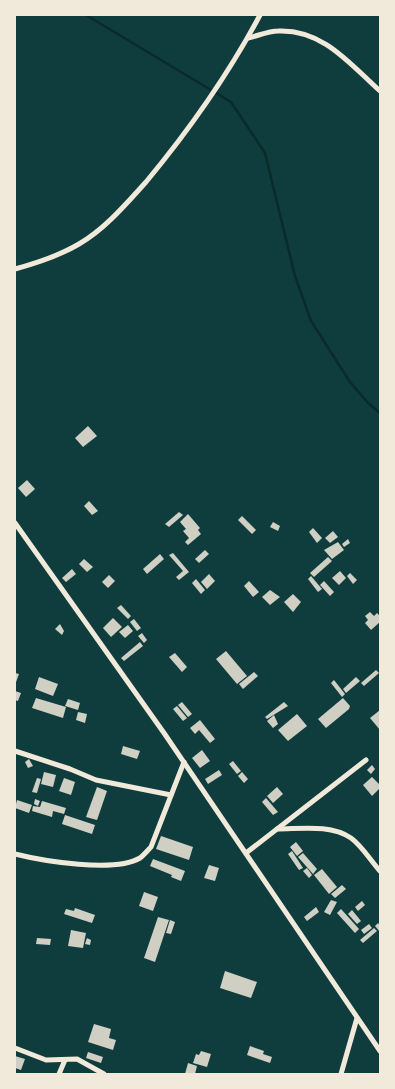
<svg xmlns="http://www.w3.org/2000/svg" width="395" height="1089" font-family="Raleway,sans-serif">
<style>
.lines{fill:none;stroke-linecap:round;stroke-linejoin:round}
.stream{stroke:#0a2a2b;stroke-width:2.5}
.building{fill:#cfcfc3}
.minor{stroke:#f1e9da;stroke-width:5}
</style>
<rect width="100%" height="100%" fill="#0f3d3e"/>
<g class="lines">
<polyline class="stream" points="86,15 231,102 265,153 295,276 311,321 350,382 368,403 380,413"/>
</g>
<g class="building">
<polygon points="88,426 97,436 83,447 75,438"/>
<polygon points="27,480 35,489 26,497 18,488"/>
<polygon points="89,501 98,511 92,515 84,506"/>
<polygon points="179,512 183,515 169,527 165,524"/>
<polygon points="188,514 200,528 198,530 201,534 188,545 185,542 189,538 183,531 186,529 180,522"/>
<polygon points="242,516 256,530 252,534 238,520"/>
<polygon points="273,522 280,526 278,531 270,527"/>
<polygon points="313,528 322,538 317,543 309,532"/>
<polygon points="333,531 338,537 330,543 325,538"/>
<polygon points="348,539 350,543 344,547 342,544"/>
<polygon points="338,542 344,550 332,559 324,550"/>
<polygon points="205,550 209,554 199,563 195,559"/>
<polygon points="173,553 189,572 179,580 176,577 183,571 169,555"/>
<polygon points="160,554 164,559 147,574 143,569"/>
<polygon points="328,557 332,561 314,577 310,573"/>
<polygon points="84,559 93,567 87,572 79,564"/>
<polygon points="72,569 76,574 66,582 62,578"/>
<polygon points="340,571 346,578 339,585 332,578"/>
<polygon points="350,573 357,580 353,584 347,576"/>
<polygon points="209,574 215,581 207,589 201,582"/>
<polygon points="109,575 115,581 108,588 102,582"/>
<polygon points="311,576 322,589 318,592 308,579"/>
<polygon points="196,579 205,590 201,594 192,583"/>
<polygon points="249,581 259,592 253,597 244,586"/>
<polygon points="324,581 334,592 330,596 320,585"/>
<polygon points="270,590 280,597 270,605 262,597"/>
<polygon points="293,594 301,602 293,612 284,602"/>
<polygon points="121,605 131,616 128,619 117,608"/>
<polygon points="370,612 374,616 377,613 380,616 380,622 371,630 365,623 368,620 365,616"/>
<polygon points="113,618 122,627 111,637 103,628"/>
<polygon points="134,619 141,628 137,631 130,622"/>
<polygon points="60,624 64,631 62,635 55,629"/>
<polygon points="128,625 133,631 125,638 119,632"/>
<polygon points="142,633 147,640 144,643 138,636"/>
<polygon points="140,642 143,646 124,661 121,658"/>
<polygon points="226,651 247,676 237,684 216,659"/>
<polygon points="175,653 187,667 182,672 169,657"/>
<polygon points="376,670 379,673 364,686 361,683"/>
<polygon points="254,672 258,676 243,689 239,684"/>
<polygon points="15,673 19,674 15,685"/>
<polygon points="39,677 58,684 53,696 35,689"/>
<polygon points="356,677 360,681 346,693 343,689"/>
<polygon points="334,680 345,694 342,697 331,683"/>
<polygon points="15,691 21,693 18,701 15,700"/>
<polygon points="36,698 66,707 63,718 32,708"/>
<polygon points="343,698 350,706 349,709 326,728 318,719"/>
<polygon points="68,699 80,703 78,710 65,706"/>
<polygon points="182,702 192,714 188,717 178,705"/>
<polygon points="284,702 288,706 267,719 265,717"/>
<polygon points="177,706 187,718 183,721 173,709"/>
<polygon points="380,710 380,730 370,718"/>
<polygon points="78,712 87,714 85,723 76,720"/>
<polygon points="297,714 307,726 288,741 278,730"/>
<polygon points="274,715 278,724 273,728 267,721"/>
<polygon points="200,720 215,739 210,743 199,730 195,734 190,728"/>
<polygon points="123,746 140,751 137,759 121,754"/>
<polygon points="202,750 210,761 200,768 192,758"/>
<polygon points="29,759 33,766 28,768 25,762"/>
<polygon points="233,761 241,771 237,774 229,764"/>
<polygon points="372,765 375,769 371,774 367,770"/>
<polygon points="219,770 222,775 208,784 205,779"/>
<polygon points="44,772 56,775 53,787 41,784"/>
<polygon points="242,772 248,779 244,783 238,776"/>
<polygon points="372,777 380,785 380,788 372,796 363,785"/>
<polygon points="37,778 41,779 37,793 32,792"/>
<polygon points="64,778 75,782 71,795 59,791"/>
<polygon points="97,787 107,791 97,820 86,817"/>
<polygon points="277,787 283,794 273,803 267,796"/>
<polygon points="266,798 278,812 273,815 262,802"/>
<polygon points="35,799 40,801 38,806 34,804"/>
<polygon points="17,800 32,805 29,813 15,808"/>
<polygon points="42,801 66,808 64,814 53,811 52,817 32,811 33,806 40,807"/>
<polygon points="65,815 95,825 92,834 62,824"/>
<polygon points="161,836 193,847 189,860 156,849"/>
<polygon points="296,842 303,851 297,856 290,847"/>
<polygon points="292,851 303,868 299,870 288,854"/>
<polygon points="303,853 317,869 313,874 298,857"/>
<polygon points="153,859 185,871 181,881 171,877 172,875 150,866"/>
<polygon points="209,865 219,868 215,881 204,878"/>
<polygon points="307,868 312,875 309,878 303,871"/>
<polygon points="322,869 337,887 329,894 314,875"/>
<polygon points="342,885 346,889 335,898 331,894"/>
<polygon points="144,892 158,897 153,911 139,906"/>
<polygon points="331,900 337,902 330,915 324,912"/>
<polygon points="362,901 365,905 358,911 355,907"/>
<polygon points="316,907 319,912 307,921 304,917"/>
<polygon points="75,908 95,915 92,923 64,914 66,909 74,911"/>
<polygon points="341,909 359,929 355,933 337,913"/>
<polygon points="352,910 361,921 357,924 348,914"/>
<polygon points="158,917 169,920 155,962 144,958"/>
<polygon points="170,920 175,922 171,934 166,933"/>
<polygon points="378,923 380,926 380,932 375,926"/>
<polygon points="369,924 372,928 364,934 361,930"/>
<polygon points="374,928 377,931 363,943 360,940"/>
<polygon points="71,930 86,933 83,948 68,946"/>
<polygon points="37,938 51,939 50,945 36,944"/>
<polygon points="87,938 91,940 90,945 85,944"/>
<polygon points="225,971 257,982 251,998 220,988"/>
<polygon points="94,1024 111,1029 109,1038 116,1040 113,1050 88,1042"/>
<polygon points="250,1046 264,1051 263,1054 272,1057 270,1063 247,1055"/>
<polygon points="201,1051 211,1054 207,1067 193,1063 196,1054 199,1055"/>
<polygon points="88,1052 103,1057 101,1063 86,1058"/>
<polygon points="15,1056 25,1059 21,1070 15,1068"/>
<polygon points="188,1063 197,1066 195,1074 185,1074"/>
</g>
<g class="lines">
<g class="minor">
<path d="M 248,38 C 257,36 269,31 278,31 C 323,29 350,64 380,91"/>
<path d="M 15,269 C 37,263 59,256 79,244 C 105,229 126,204 146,182 C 190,129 228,75 260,15"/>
<polyline points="15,523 164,733 380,1051"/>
<polyline points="15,751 70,769 96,780 171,795"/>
<path d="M 277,829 C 301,829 330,824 351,838 C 362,846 371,861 380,871"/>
<polyline points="246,853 366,760"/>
<path d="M 15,854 C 43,861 115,873 140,858 C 144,855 148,850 151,847 L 184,762"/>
<polyline points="15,1048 46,1060 77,1059 104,1074"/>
<polyline points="59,1074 65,1060"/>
<polyline points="341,1074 357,1018"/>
</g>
</g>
<rect width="395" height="1089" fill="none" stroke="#f1e9da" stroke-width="32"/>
</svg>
